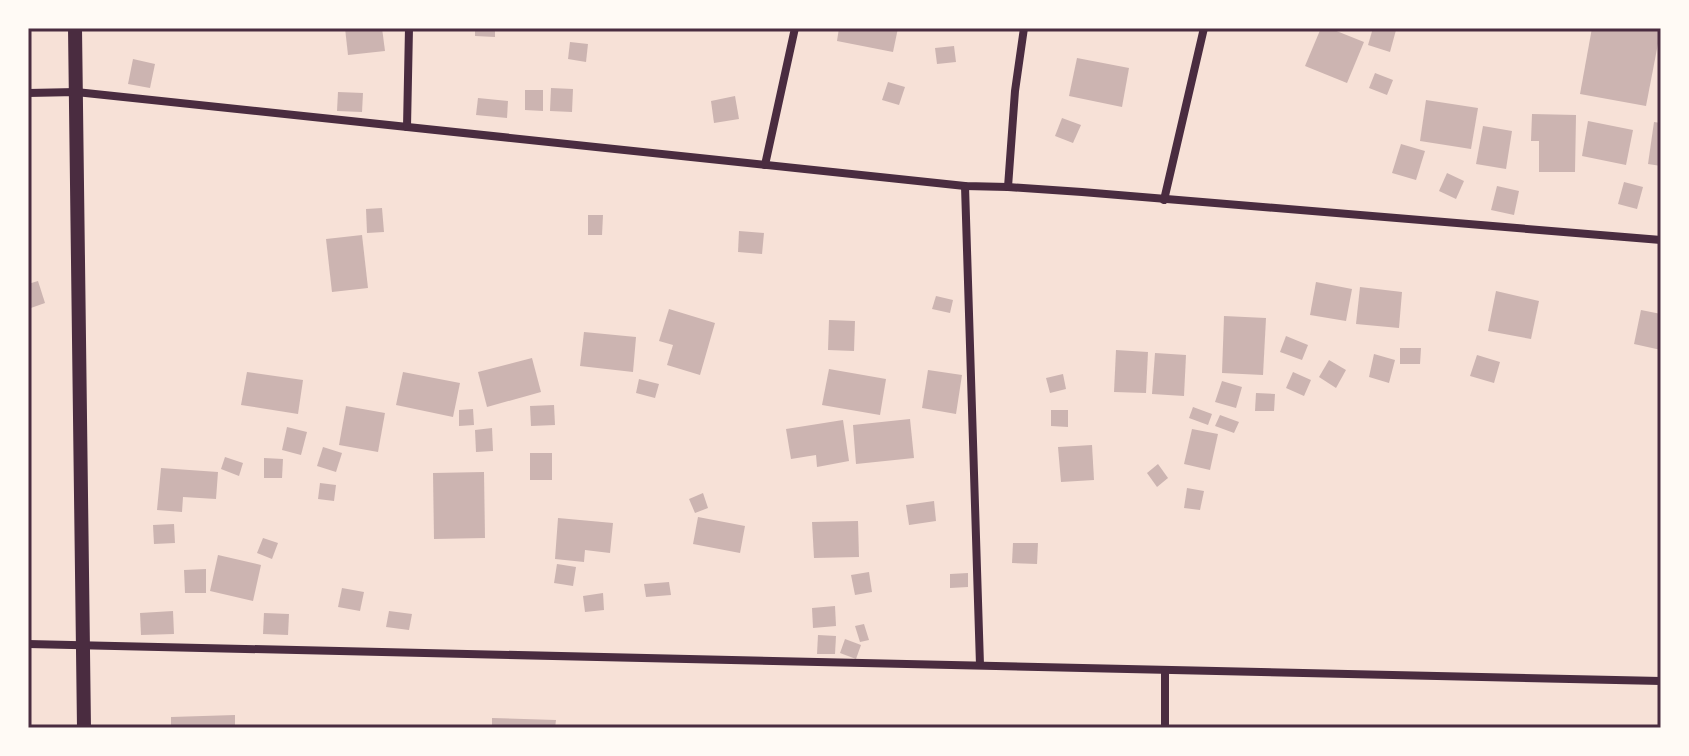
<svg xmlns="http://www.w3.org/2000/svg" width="1689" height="756" font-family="Figtree,sans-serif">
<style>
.building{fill:#ccb4b1}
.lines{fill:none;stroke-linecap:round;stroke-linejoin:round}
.minor{stroke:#4a2c40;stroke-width:8}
.tertiary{stroke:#4a2c40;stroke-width:14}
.neatline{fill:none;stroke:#4a2c40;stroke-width:3}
</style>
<rect width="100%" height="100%" fill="#f7e1d7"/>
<g class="building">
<polygon points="345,28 382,28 385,51 348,55"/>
<polygon points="475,28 495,28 495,37 475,36"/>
<polygon points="839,28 898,28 893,52 837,41"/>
<polygon points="1321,28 1329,28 1364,42 1347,83 1305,66"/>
<polygon points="1373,28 1396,30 1390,52 1368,45"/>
<polygon points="1592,28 1661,28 1646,106 1580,94"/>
<polygon points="570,42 588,44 586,62 568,59"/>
<polygon points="954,46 956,62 937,64 935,48"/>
<polygon points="1077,58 1129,68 1122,107 1069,96"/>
<polygon points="133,59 155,64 150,88 128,84"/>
<polygon points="1375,73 1393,80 1387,95 1369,88"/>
<polygon points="888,82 905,87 899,105 882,100"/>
<polygon points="551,88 573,89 572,112 550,111"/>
<polygon points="525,90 543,90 543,111 525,110"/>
<polygon points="338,92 363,93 362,112 337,111"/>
<polygon points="735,96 739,119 714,123 711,101"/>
<polygon points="478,98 508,101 507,118 476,115"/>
<polygon points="1426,100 1478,108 1471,149 1420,141"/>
<polygon points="1532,114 1576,115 1575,172 1539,172 1539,141 1531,141"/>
<polygon points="1062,118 1081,125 1073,143 1055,136"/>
<polygon points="1588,121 1633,130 1626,165 1582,156"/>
<polygon points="1654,122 1661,123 1661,166 1648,164"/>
<polygon points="1483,126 1512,131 1506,169 1476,164"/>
<polygon points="1401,144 1425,151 1416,180 1392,173"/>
<polygon points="1447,173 1464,181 1456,199 1439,191"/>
<polygon points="1624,182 1643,187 1637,209 1618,204"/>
<polygon points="1497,186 1519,191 1514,215 1491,210"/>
<polygon points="382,208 384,232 367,233 366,209"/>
<polygon points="588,215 603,215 602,235 588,235"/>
<polygon points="739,231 764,233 762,254 738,252"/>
<polygon points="362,235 368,288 332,292 326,239"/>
<polygon points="38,281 45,303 28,309 28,284"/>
<polygon points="1316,282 1352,289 1346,321 1310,315"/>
<polygon points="1360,287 1402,292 1399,328 1356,324"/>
<polygon points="1496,291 1539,301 1531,339 1488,331"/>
<polygon points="936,296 953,300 950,313 932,309"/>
<polygon points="669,309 715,323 700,375 667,365 673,345 659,341"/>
<polygon points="1641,310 1661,314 1661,350 1634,344"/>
<polygon points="1224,316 1266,318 1263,375 1222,373"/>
<polygon points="829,320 855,321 854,351 828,350"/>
<polygon points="584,332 636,337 633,372 580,366"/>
<polygon points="1286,336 1308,345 1302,360 1280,352"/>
<polygon points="1400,348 1421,348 1420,364 1400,364"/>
<polygon points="1116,350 1148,352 1146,393 1114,392"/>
<polygon points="1155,353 1186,355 1184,396 1152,394"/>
<polygon points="1374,354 1395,360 1389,383 1369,377"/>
<polygon points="1477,355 1500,362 1494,383 1470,376"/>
<polygon points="532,358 541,392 487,407 478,372"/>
<polygon points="1329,360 1346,370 1336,388 1319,377"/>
<polygon points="829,369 886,379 880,415 822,405"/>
<polygon points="928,370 962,375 956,414 922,408"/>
<polygon points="247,372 303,380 298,414 241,405"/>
<polygon points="403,372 460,383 453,417 396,405"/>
<polygon points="1293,372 1311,380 1304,396 1286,388"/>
<polygon points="1063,374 1066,389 1050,393 1046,378"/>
<polygon points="639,379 659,384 655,398 636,393"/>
<polygon points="1222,381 1242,387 1236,408 1215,402"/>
<polygon points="1256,393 1275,394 1274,411 1255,411"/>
<polygon points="554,405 555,425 531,426 530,406"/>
<polygon points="346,406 385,413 378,452 339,445"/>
<polygon points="1193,407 1212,414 1208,425 1189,418"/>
<polygon points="473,409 474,425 459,426 459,410"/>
<polygon points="1051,410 1068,410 1068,427 1051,426"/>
<polygon points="1220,415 1239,422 1234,433 1215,426"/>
<polygon points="910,419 914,458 856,464 853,425"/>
<polygon points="843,420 849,461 817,467 816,455 791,459 786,429"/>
<polygon points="287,427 307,432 301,455 282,450"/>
<polygon points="492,428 493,451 476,452 475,430"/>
<polygon points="1192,429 1218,434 1210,470 1184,464"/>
<polygon points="1092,445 1094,480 1061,482 1058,447"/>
<polygon points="323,447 342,453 336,472 317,466"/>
<rect x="530" y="453" width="22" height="27"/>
<polygon points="225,457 243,463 239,476 221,469"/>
<polygon points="264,458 283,459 282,478 264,478"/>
<polygon points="1158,464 1168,478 1157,487 1147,473"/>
<polygon points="161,468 218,472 216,499 183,497 182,512 157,510"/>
<polygon points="484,472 485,538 434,539 433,473"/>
<polygon points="320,483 336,485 334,501 318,499"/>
<polygon points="1187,488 1204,491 1200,510 1184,508"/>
<polygon points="703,493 708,508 695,513 689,499"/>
<polygon points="934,501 936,521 909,525 906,505"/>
<polygon points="698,517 745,526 740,553 693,544"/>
<polygon points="558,518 613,523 610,553 585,550 584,562 555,559"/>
<polygon points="858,521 859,557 814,558 812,522"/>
<polygon points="174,524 175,543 154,544 153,525"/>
<polygon points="263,538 278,543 272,559 257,553"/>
<polygon points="1013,543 1038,543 1037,564 1012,563"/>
<polygon points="218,555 261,565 253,601 210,591"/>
<polygon points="557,564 576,567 573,586 554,583"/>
<polygon points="206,569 206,593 185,593 184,570"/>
<polygon points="869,572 872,592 855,595 851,575"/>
<polygon points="968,573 968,587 950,588 950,574"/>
<polygon points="669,582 671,595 646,597 644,584"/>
<polygon points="342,588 364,592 360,611 338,607"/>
<polygon points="603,593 604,610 585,612 583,596"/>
<polygon points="835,606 836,626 813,628 812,608"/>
<polygon points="173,611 174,634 141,635 140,613"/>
<polygon points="389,611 412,614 409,630 386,627"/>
<polygon points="264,613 289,614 288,635 263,634"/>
<polygon points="864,624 869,640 860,642 855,626"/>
<polygon points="818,635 836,636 835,654 817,654"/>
<polygon points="845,639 861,645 856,659 840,653"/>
<polygon points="235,715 235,728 171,728 171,717"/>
<polygon points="492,718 556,720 555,728 492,728"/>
</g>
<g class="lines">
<g class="minor">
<polyline points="28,93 76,92 965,186 1008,187 1082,192 1661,240"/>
<polyline points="407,127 409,28"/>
<polyline points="765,165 795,28"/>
<polyline points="965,186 980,665"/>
<polyline points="1008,187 1015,91 1024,28"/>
<polyline points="1164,200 1204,28"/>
<polyline points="28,644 1661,681"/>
<polyline points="1165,728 1165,670"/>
</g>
<polyline class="tertiary" points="75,28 84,728"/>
</g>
<rect width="1689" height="756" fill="none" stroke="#fffaf5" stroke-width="60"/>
<rect x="30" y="30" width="1629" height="696" class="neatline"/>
</svg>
